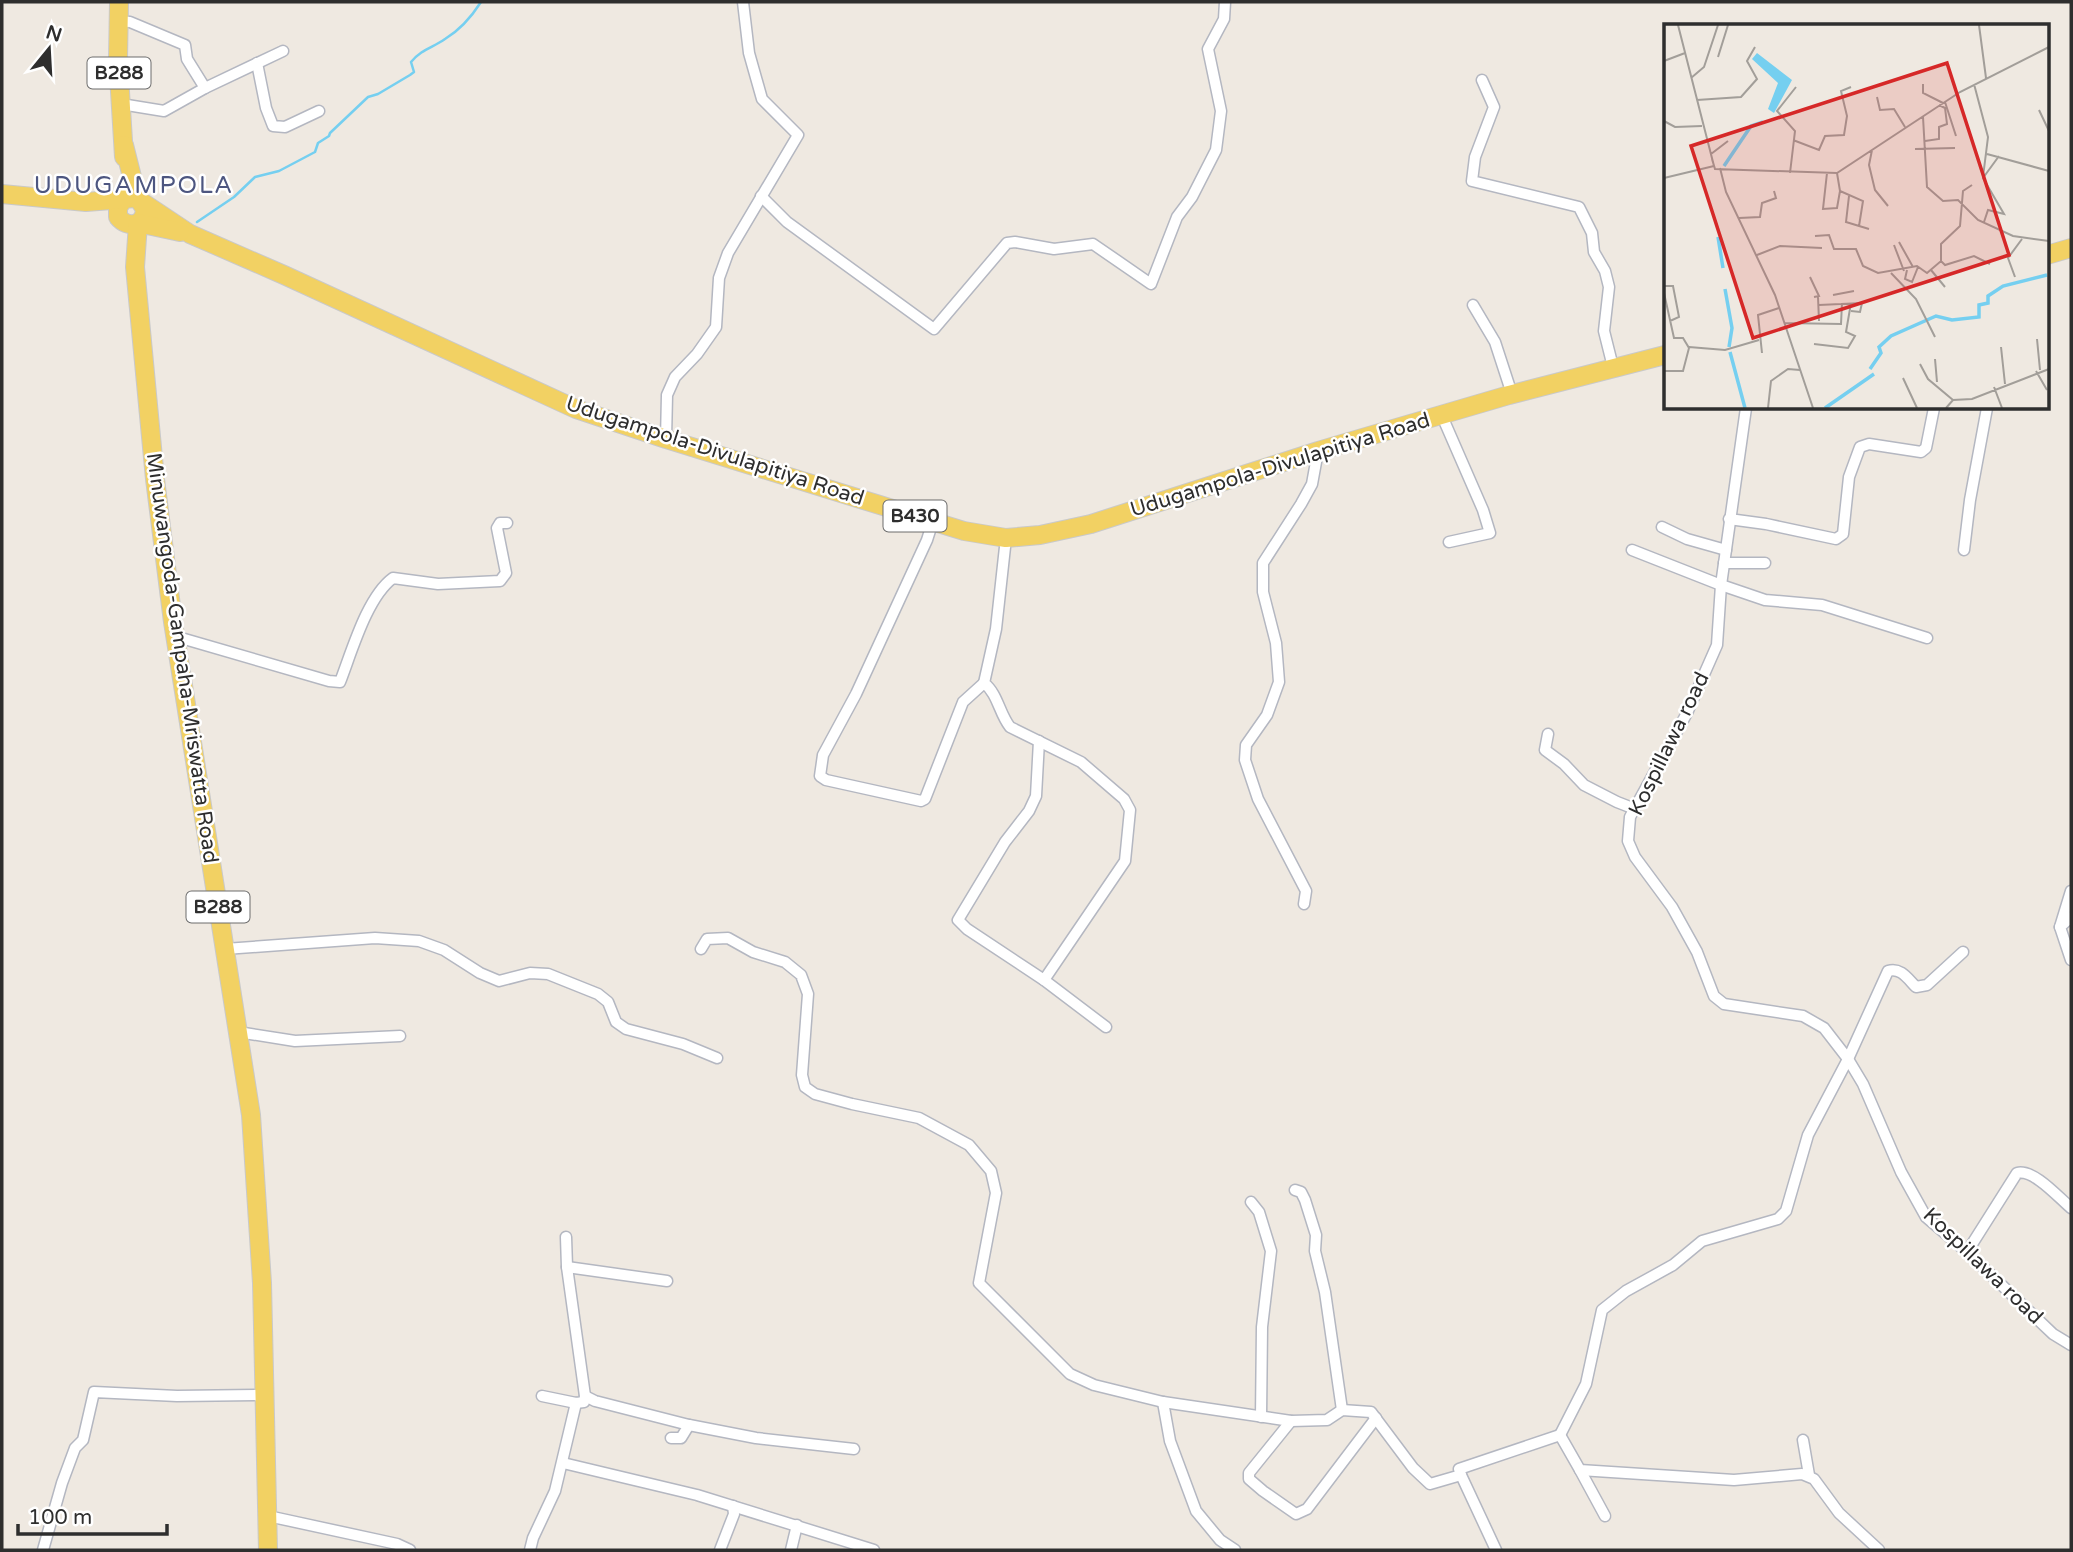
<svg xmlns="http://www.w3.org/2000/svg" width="2073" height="1552" font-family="'Varela Round',sans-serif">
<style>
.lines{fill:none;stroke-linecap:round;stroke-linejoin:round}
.stream{stroke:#75cff0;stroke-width:2.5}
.minor-casing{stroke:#b4b7c1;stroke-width:13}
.primary-casing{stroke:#c9c9c9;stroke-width:20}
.minor{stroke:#fff;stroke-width:10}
.primary{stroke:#f2d163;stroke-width:18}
.labels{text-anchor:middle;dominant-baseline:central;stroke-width:5;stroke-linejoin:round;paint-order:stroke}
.shield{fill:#fff;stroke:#6d6d6d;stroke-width:2}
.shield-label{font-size:19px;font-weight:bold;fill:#2e2e2e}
.street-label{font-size:21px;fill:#2e2e2e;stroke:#fff}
.quarter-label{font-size:24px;letter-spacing:2px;fill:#4d5680;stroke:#fff}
.inset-river{fill:none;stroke:#75cff0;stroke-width:3.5}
.inset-road{fill:none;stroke:#a29e99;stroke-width:2}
.view{fill:#d62828;fill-opacity:0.15;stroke:#d62828;stroke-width:3.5}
.inset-edge{fill:none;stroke:#2e2e2e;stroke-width:3.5}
</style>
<rect width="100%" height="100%" fill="#efe9e1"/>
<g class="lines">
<path class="stream" d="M 197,222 L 234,197 L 255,177 L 279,171 L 315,152 L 318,143 L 329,136 L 330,133 L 368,97 L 378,94 L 410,75 L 414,72 L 411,62 C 422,49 432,48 445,39 C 460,30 472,16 481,2"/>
<g class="minor-casing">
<g id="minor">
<polyline points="118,21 130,22 185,45 187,59 205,88"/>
<polyline points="257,63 266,108 273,126 285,127 319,111"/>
<polyline points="1482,80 1494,107 1475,157 1472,181 1579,207 1592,233 1594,252 1605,271 1609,287 1604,331 1613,367"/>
<polyline points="121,104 164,111 205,88 283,51"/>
<polyline points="761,196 787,222 934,329 1007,243 1015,242 1054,249 1093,244 1151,284 1177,217 1192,197 1216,150 1221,111 1208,49 1224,19 1225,2"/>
<polyline points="1473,305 1495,342 1510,388 1509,395"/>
<polyline points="1746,408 1721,585 1717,645 1687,713 1630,817 1628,841 1635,857 1672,907 1697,952 1714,996 1724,1004 1803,1016 1824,1028 1848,1059 1863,1084 1901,1172 1926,1217 1967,1252 2053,1334 2071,1345"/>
<polyline points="1442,416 1483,510 1490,533 1449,542"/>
<polyline points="666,439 667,395 675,377 697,354 716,327 719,278 728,253 798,135 762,99 749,53 743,2"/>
<polyline points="1729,519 1766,524 1836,539 1843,534 1849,477 1860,447 1869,444 1921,452 1926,448 1934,408"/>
<polyline points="933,521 927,540 856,694 823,755 820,776 826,780 921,801 925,799 963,702 984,683"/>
<polyline points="1662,527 1687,539 1726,550"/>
<path d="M 1006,538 L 996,629 L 984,683 C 998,694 999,713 1010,727 L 1081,762 L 1124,799 L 1130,810 L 1125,861 L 1044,980"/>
<polyline points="1632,550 1721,585 1765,600 1822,605 1927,638"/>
<polyline points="1964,550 1970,500 1987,408"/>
<polyline points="1724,563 1765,563"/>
<path d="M 175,635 L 181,638 L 329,681 L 340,682 C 352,651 367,597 393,578 L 438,584 L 500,581 L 506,573 L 497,528 L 500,523 L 507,523"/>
<polyline points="1548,734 1545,750 1564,764 1584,785 1617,802 1635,809"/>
<polyline points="1039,741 1036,796 1029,811 1005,842 958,920 967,929 1044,980 1106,1027"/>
<polyline points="1304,904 1306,891 1258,799 1245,760 1246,745 1267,715 1279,682 1276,643 1263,592 1263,563 1301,504 1312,484 1318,451"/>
<polyline points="2071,917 2060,927 2071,960"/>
<polyline points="2060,927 2071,891"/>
<polyline points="225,949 375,938 419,941 444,950 480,973 499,981 530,973 548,974 598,994 608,1002 616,1022 626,1029 683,1044 717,1058"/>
<polyline points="701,949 707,939 728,938 753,952 785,962 801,975 808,994 802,1075 805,1087 815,1094 852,1104 919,1118 969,1145 991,1171 996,1193 979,1283 1070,1374 1094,1385 1163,1402 1291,1421 1327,1420 1342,1410 1371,1412 1413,1468 1430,1484 1461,1475 1459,1469 1560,1435 1580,1470 1734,1480 1802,1474 1814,1479 1839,1513 1879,1550"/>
<polyline points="238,1032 295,1041 400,1036"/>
<polyline points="1295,1190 1301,1192 1305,1200 1316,1235 1315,1251 1325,1292 1342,1410"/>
<polyline points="1251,1202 1259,1212 1271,1251 1262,1327 1261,1417"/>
<path d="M 1967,1252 L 2017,1173 C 2034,1169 2058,1197 2071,1208"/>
<polyline points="567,1267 667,1281"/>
<polyline points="542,1396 576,1403 584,1402 585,1396 567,1267 566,1237"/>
<polyline points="585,1396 595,1401 689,1425 681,1438 671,1438"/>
<polyline points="1163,1402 1170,1441 1196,1511 1220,1540 1235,1550"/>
<polyline points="1291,1421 1249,1473 1249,1479 1263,1491 1296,1514 1307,1509 1376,1418"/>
<polyline points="689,1425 756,1438 854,1449"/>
<path d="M 1560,1435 L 1586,1384 L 1602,1310 L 1626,1291 L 1673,1265 L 1702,1241 L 1778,1219 L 1786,1211 L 1808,1135 L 1848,1059 L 1888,971 C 1901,967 1908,979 1916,987 L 1927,985 L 1963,952"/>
<polyline points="1803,1440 1809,1475"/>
<polyline points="563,1463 697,1495 874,1550"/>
<polyline points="1580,1470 1605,1516"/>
<polyline points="1461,1475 1496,1550"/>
<polyline points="268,1516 397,1544 410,1550"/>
<polyline points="43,1550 62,1483 75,1448 83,1440 94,1392 177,1396 265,1395"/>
<polyline points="530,1550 533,1538 555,1491 576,1403"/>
<polyline points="720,1550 734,1514 733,1506"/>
<polyline points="791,1550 797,1525"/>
</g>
</g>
<g class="primary-casing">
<g id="primary">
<polyline points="119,2 118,59 124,157"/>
<path d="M 124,145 L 134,185 L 139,200 L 145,209 C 144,226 128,229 118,217 L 118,207 L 124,199 L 134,198 L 139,200 L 190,234 L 284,275 L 576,409 L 666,439 L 964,531 L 1006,538 L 1040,535 L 1091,524 L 1318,451 L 1509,395 L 1665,355"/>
<polyline points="2,194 86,202 124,199 124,192"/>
<polyline points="180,232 138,223 135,267 155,479 173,622 251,1115 262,1283 268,1550"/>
<polyline points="2047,255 2071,248"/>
</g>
</g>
<use href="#minor" class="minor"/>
<use href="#primary" class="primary"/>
</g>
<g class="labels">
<g class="shield">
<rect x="87.5" y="57.5" width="63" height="31" rx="5"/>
<rect x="883.5" y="500.5" width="63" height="31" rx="5"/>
<rect x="186.5" y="891.5" width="63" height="31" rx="5"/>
</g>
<g class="shield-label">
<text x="119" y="73">B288</text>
<text x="915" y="516">B430</text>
<text x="218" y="907">B288</text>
</g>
<g class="street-label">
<text transform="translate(715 451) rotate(18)">Udugampola-Divulapitiya Road</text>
<text transform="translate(1280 465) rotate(-17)">Udugampola-Divulapitiya Road</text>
<text transform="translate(182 658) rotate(82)">Minuwangoda-Gampaha-Mriswatta Road</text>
<text transform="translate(1669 744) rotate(-64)">Kospillawa road</text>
<text transform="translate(1983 1266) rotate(44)">Kospillawa road</text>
</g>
<g class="quarter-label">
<text x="134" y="185">UDUGAMPOLA</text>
</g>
</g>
<g transform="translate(1664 24)">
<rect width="385" height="385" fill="#efe9e1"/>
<path d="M 93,29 L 128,56 L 110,89 L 104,85 L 114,59 L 88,35 Z" fill="#75cff0"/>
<path class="inset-river" d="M 60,142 L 87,102 L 99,98M 54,213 L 59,244M 61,265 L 68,304 L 65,323M 66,328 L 81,384M 206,345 L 217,329 L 215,323 L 227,312 L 272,292 L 288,296 L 315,293 L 315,281 L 324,279 L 324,272 L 339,262 L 383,251M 161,384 L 210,350"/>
<path class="inset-road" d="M 315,1 L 322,54M 54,33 L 64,1M 0,37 L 21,29M 27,54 L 40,43 L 54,1M 259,60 L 259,69 L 279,79M 310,60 L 324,113 L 319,153M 213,73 L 216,86 L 230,85 L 241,103M 33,76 L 77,73 L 93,55 L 83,37 L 91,23M 281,78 L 292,112M 375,86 L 385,107M 259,93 L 263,163 L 279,177 L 294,176 L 314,196 L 349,212 L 385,217M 0,97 L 11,103 L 38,102M 129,116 L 155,126 L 161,112 L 180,111 L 183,92 L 177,67 L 187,63M 261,117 L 275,115 L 275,103 L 283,100 L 281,84 L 275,81M 251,125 L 291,124M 208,126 L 205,141 L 211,166 L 224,182M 47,130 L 64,117M 323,130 L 385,147M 48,135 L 51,145 L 173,149 L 296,68 L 385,23M 56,144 L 62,168 L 111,271 L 149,384M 126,149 L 131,107 L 113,87 L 132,63M 163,149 L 159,185 L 173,184 L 176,167M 173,149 L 176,167 L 199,177 L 195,202M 0,154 L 50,142 L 14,1M 185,172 L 182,198 L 205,205M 75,194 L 96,193 L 98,179 L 112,174 L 110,167M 320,198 L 324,186 L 340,190 L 319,154 L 335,132M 151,212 L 165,211 L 170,225 L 192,225 L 199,242 L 214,249 L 253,242 L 263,249 L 277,237 L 281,241 L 310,232 L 326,240M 235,218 L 249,243M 230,221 L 240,247M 93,231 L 116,222 L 158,224M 277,237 L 277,220 L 296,202 L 299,167 L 308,161M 243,246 L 241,255 L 248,258 L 254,243M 267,246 L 281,263M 227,249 L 252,275 L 271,313M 146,253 L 155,272 L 150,273M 351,253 L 344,234 L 358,215M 0,262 L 9,262 L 15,293 L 6,297M 0,269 L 10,314 L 19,314 L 25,324 L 19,347 L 0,347M 169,271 L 190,267M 154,273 L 155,297M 155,281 L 198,279 L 196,288 L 187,287M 121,299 L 177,300 L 178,279M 373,315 L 376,346M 150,320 L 184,324 L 191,312 L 182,308 L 187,279M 25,323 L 61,326 L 95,316M 337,323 L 341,360M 98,329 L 94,291 L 115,284M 271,335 L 273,358M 256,340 L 264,355 L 289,376M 372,347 L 383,366M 239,354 L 253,384M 330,363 L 338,384M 104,384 L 107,357 L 124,345 L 136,346M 282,384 L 289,376 L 308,375 L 385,345"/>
<path class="view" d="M 283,39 L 345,231 L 89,314 L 27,122 Z"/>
<rect width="385" height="385" class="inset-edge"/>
</g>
<rect width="2073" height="1552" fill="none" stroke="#2e2e2e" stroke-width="7"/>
<g transform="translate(49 49) rotate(18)" stroke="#ffffff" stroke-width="5" paint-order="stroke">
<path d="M0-5L12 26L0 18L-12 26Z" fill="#2e2e2e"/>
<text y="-10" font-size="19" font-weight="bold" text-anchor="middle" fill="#2e2e2e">N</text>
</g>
<path d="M18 1524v10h149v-10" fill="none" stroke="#2e2e2e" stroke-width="3.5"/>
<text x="28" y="1524" font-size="21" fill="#2e2e2e" stroke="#ffffff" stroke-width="5" paint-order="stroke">100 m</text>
</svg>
